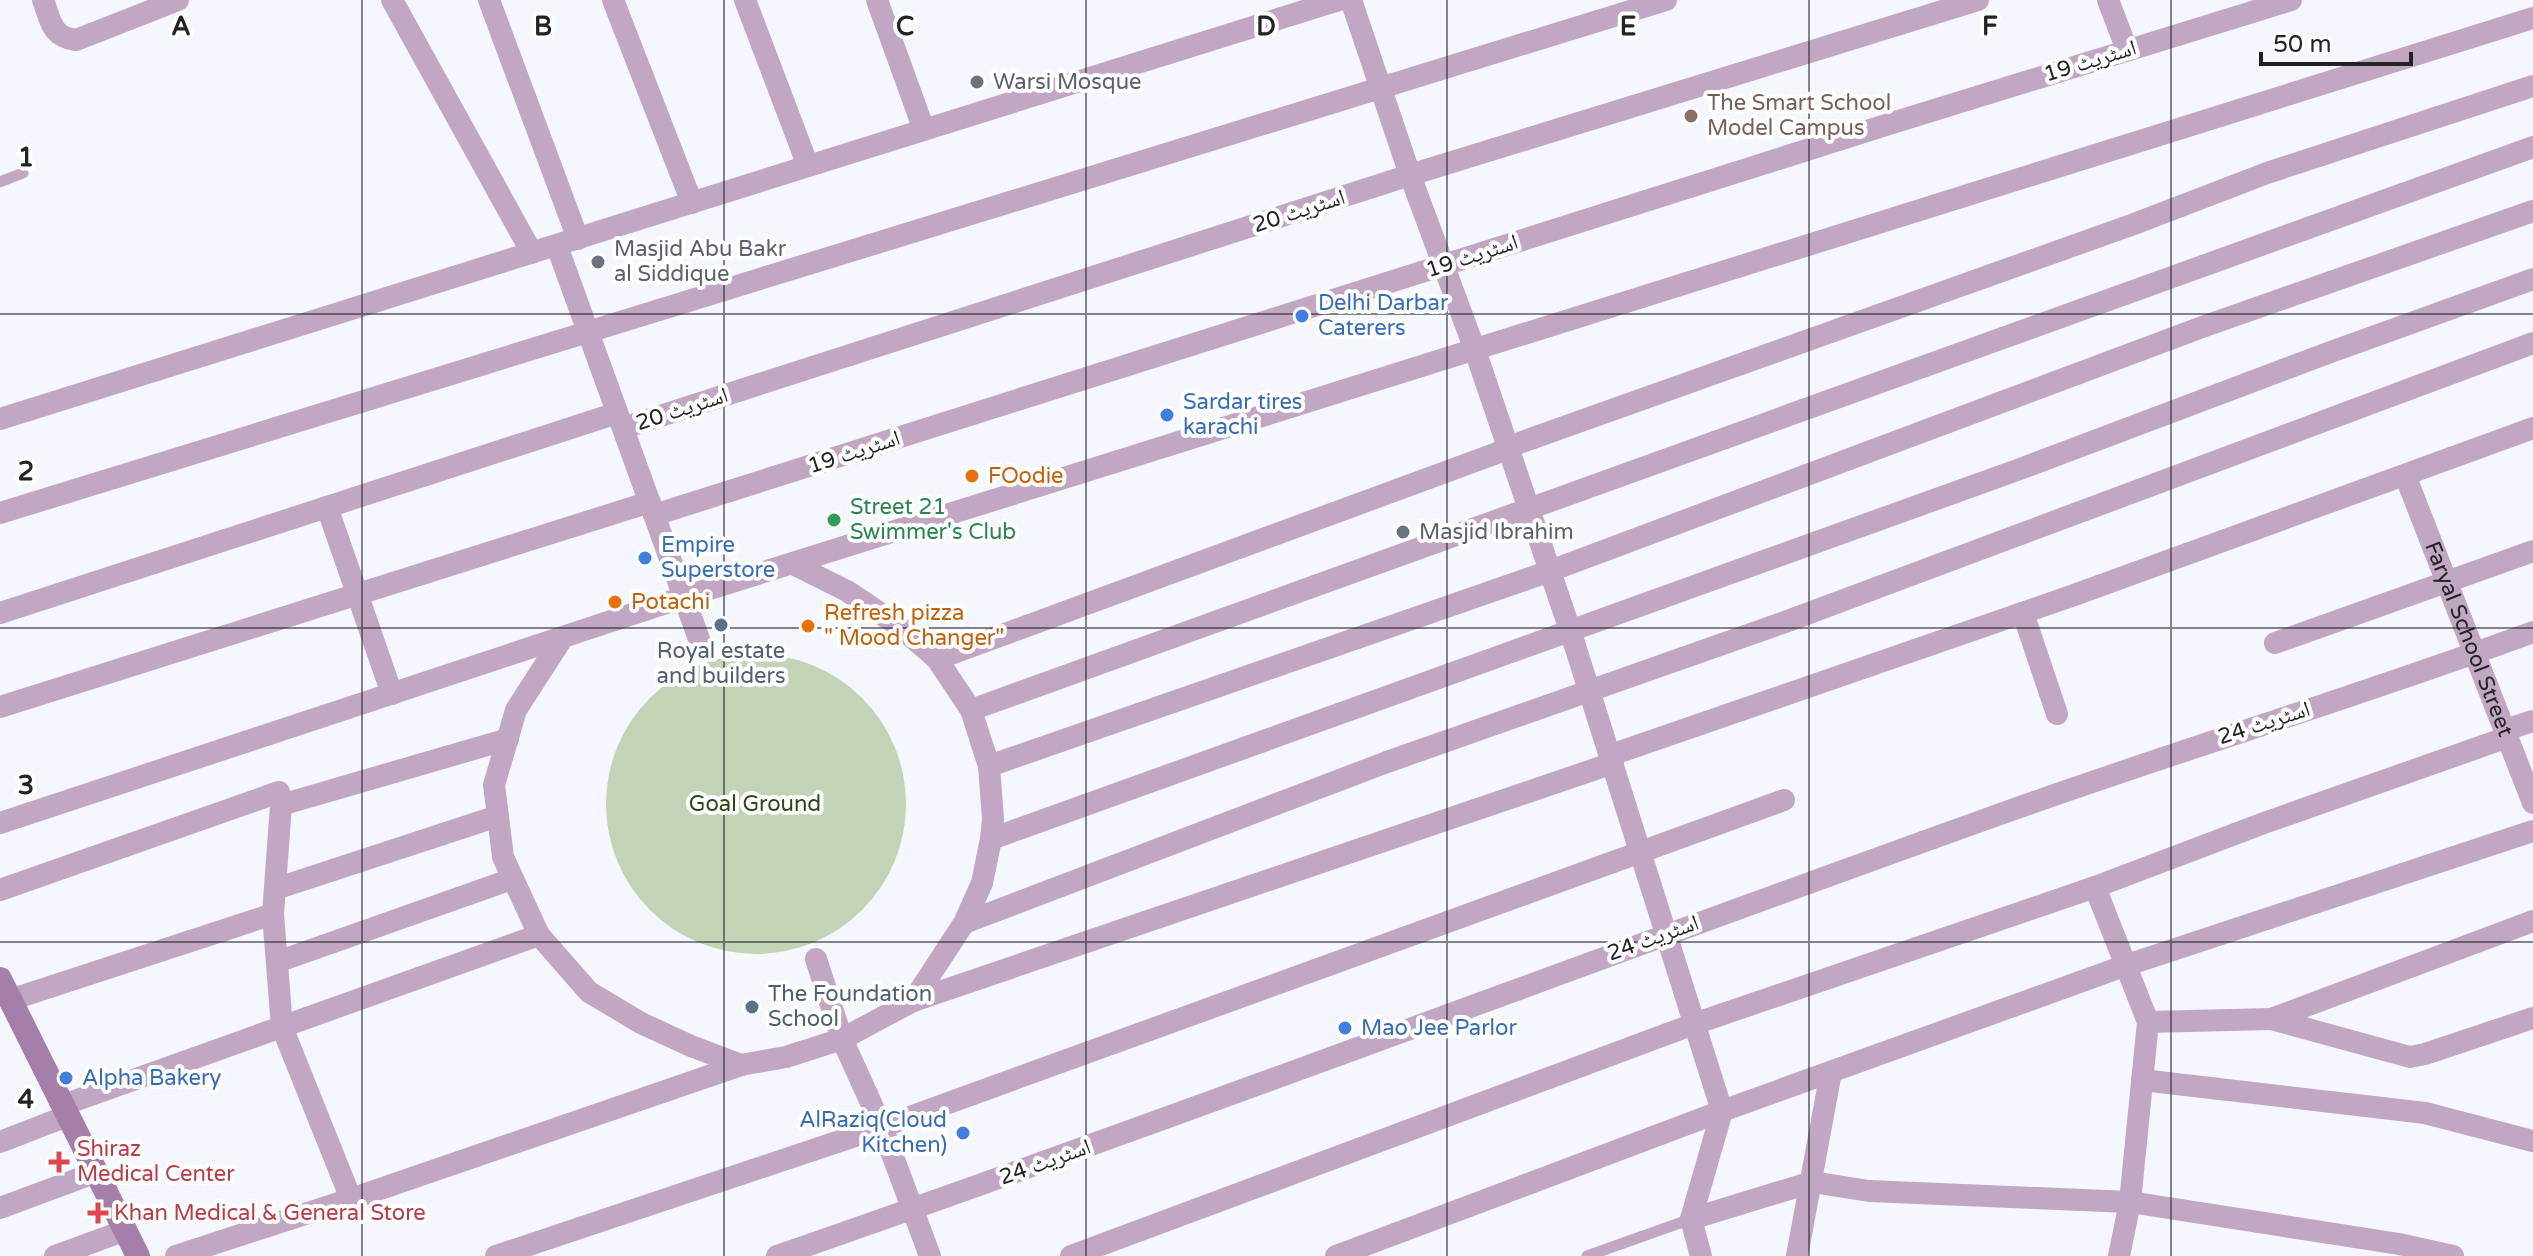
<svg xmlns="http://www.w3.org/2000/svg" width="2533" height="1256" font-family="'Varela Round','Noto Naskh Arabic',sans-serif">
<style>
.green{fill:#c3d4b6}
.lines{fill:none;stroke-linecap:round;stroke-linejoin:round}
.service{stroke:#c1a7c4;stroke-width:11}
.minor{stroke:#c1a7c4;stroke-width:22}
.secondary{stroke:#a57fa9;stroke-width:24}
.grid{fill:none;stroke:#232326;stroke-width:2;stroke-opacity:0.55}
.worship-dot{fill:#6b7280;stroke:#fff;stroke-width:3}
.education-dot{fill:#8d6e63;stroke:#fff;stroke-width:3}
.shop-dot{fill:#3f7fe0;stroke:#fff;stroke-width:3}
.food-dot{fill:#e8710a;stroke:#fff;stroke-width:3}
.leisure-dot{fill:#2e9e5b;stroke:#fff;stroke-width:3}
.service-dot{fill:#5c6f8a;stroke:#fff;stroke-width:3}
.health-dot{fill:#e0444e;stroke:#fff;stroke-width:3}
.labels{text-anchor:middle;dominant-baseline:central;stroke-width:8;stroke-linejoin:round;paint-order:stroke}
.street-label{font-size:22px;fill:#232326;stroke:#fff}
.worship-label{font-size:22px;fill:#5b616d;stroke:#fff;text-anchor:start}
.education-label{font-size:22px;fill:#785e54;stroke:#fff;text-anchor:start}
.shop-label{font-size:22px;fill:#366cbe;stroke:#fff;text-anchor:start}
.food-label{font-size:22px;fill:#c56008;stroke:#fff;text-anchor:start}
.leisure-label{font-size:22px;fill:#27864d;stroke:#fff;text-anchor:start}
.service-label{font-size:22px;fill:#4e5e75;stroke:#fff}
.park-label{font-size:22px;fill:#2d4613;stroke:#fff}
.health-label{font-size:22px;fill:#be3a42;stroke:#fff;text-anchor:start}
.grid-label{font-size:26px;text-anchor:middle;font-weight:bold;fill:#232326;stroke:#fff;stroke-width:8;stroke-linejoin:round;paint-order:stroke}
</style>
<rect width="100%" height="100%" fill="#f5f7fe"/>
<circle class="green" cx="756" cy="804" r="150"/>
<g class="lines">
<g class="service">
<polyline points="0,182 23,173"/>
<polyline points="1587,1256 1691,1219"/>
</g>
<g class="minor">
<path d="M 43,0 C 51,21 51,37 76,40 L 178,0"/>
<polyline points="392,0 532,253"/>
<polyline points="489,0 578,239"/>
<polyline points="613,0 692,203"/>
<polyline points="745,0 808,166"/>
<polyline points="877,0 924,130"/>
<polyline points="1351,0 1410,175 1475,350 1570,630 1722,1111 1691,1219 1701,1256"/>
<polyline points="2108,0 2127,50"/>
<polyline points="557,246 703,650"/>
<polyline points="0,419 1339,0"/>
<polyline points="623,428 1410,175 1978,0"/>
<polyline points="1508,447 2134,224 2267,173 2533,86"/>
<path id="s1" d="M 2405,475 L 2533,803"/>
<polyline points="327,507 392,694"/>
<polyline points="0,513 1666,0"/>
<polyline points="654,515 1889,124 2291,0"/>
<polyline points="0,613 617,413"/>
<polyline points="2023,613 2057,714"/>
<polyline points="563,637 516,710 494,785 503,857 539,935 589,992 641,1023 691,1046 741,1065 786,1057 842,1039 913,1001 964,923 982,883 991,839 993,819 989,766 971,710 937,659 899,626 847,591 793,564"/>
<polyline points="2275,643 2533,551"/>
<polyline points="937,659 1508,449"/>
<polyline points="0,707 650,502"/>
<path d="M 971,710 C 1492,523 2012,332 2533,147"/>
<polyline points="2505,730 2533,721"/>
<polyline points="1611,755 2077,594 2533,428"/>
<polyline points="989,766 1550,571 2205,326 2533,211"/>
<polyline points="281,805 508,739"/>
<polyline points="0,823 684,597 2533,18"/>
<polyline points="991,839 2020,469 2328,353 2533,279"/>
<polyline points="2095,887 2148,1022 2130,1202 2119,1256"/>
<polyline points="275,889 498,816"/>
<polyline points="0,890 279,792 281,805 273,914 282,1027 351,1199"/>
<polyline points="2533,921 2271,1019 2410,1057 2425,1054 2533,1018"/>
<polyline points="964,923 1387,762 1785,622 2533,343"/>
<polyline points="816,959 842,1039 882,1127 930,1256"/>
<polyline points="277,962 512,879"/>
<polyline points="10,1000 273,914"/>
<polyline points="913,1001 1613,763"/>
<polyline points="2148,1022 2271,1019"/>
<polyline points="2142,1080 2425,1113 2533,1141"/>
<polyline points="63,1105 539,935"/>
<polyline points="0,1142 67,1116"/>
<polyline points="0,1208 97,1172"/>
<polyline points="1691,1219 1812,1182 1869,1191 2130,1202 2399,1244 2453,1256"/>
<polyline points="55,1256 126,1230"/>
<polyline points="176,1256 351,1199 741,1065"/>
<polyline points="496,1256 882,1127 1784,800"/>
<path d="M 777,1256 C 1184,1115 1587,962 1992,817 C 2172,752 2354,698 2533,632"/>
<polyline points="1071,1256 1694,1024 2095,887 2264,823 2508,737"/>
<polyline points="1336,1256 1722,1111 2124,966 2533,831"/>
<polyline points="1797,1256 1831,1072"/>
</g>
<polyline class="secondary" points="0,979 138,1256"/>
</g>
<path class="grid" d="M 362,0 L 362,1256M 724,0 L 724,1256M 1086,0 L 1086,1256M 1447,0 L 1447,1256M 1809,0 L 1809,1256M 2171,0 L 2171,1256M 0,314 L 2533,314M 0,628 L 2533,628M 0,942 L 2533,942"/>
<g class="worship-dot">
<circle cx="977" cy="82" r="8"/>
<circle cx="598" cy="262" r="8"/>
<circle cx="1403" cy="532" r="8"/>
</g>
<circle class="education-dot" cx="1691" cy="116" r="8"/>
<g class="shop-dot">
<circle cx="1302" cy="316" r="8"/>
<circle cx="1167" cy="415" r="8"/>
<circle cx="645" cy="558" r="8"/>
<circle cx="1345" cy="1028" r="8"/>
<circle cx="66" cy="1078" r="8"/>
<circle cx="963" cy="1133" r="8"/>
</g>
<g class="food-dot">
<circle cx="972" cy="476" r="8"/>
<circle cx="615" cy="602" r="8"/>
<circle cx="808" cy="626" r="8"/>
</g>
<circle class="leisure-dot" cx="834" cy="520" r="8"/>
<g class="service-dot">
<circle cx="721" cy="625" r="8"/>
<circle cx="752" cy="1007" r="8"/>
</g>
<g class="health-dot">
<path d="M55 1150h8v8h8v8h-8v8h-8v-8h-8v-8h8z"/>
<path d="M94 1201h8v8h8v8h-8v8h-8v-8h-8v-8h8z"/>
</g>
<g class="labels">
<g class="street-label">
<text transform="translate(2090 61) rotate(-17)">اسٹریٹ 19</text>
<text transform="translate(1299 211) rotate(-18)">اسٹریٹ 20</text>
<text transform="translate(1472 256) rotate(-18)">اسٹریٹ 19</text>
<text transform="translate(682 409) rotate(-18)">اسٹریٹ 20</text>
<text transform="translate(854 452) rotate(-18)">اسٹریٹ 19</text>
<text stroke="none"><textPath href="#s1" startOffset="176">Faryal School Street</textPath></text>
<text transform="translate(2264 723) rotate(-18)">اسٹریٹ 24</text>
<text transform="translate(1653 938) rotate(-20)">اسٹریٹ 24</text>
<text transform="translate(1045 1162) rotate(-20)">اسٹریٹ 24</text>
</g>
<g class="worship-label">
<text x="993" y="82">Warsi Mosque</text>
<text x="614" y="249">Masjid Abu Bakr<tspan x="614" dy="25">al Siddique</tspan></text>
<text x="1419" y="532">Masjid Ibrahim</text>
</g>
<g class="education-label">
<text x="1707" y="103">The Smart School<tspan x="1707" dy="25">Model Campus</tspan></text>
</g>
<g class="shop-label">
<text x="1318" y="303">Delhi Darbar<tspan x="1318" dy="25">Caterers</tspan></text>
<text x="1183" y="402">Sardar tires<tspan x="1183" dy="25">karachi</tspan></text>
<text x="661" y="545">Empire<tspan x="661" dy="25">Superstore</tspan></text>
<text x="1361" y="1028">Mao Jee Parlor</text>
<text x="82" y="1078">Alpha Bakery</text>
<text x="947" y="1120" text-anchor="end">AlRaziq(Cloud<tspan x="947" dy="25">Kitchen)</tspan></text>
</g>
<g class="food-label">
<text x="988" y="476">FOodie</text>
<text x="631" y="602">Potachi</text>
<text x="824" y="613">Refresh pizza<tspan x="824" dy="25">" Mood Changer"</tspan></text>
</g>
<g class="leisure-label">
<text x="850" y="507">Street 21<tspan x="850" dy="25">Swimmer's Club</tspan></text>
</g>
<g class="service-label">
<text x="721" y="651">Royal estate<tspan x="721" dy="25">and builders</tspan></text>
<text x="768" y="994" text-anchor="start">The Foundation<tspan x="768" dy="25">School</tspan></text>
</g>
<g class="park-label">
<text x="755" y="804">Goal Ground</text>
</g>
<g class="health-label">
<text x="77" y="1149">Shiraz<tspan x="77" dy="25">Medical Center</tspan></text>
<text x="114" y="1213">Khan Medical &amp; General Store</text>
</g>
</g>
<g class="grid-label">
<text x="181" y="35">A</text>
<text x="543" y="35">B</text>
<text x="905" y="35">C</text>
<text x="1266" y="35">D</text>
<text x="1628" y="35">E</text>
<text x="1990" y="35">F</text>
<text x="26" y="166">1</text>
<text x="26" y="480">2</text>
<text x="26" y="794">3</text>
<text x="26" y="1108">4</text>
</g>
<path d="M2261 52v12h150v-12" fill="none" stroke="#232326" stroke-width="4"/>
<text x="2273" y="52" font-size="24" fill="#232326" stroke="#ffffff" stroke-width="6" paint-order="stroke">50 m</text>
</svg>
